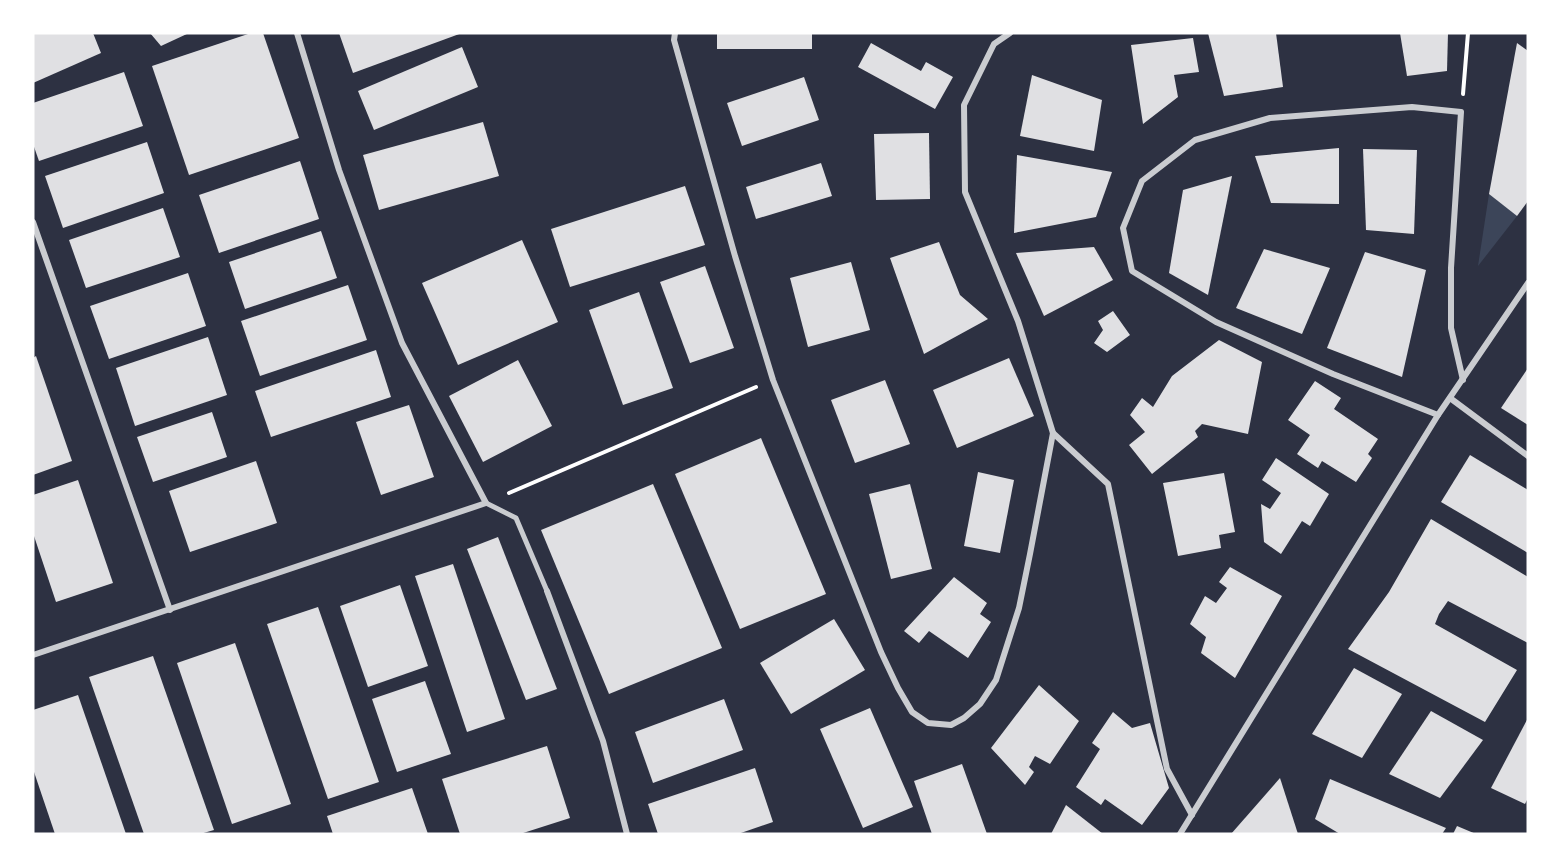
<svg xmlns="http://www.w3.org/2000/svg" width="1561" height="867" font-family="Rubik,sans-serif">
<style>
.green{fill:#3c4559}
.building{fill:#e0e0e3}
.lines{fill:none;stroke-linecap:round;stroke-linejoin:round}
.path{stroke:#fff;stroke-width:4}
.pedestrian{stroke:#caccd0;stroke-width:5}
.minor{stroke:#caccd0;stroke-width:6}
</style>
<rect width="100%" height="100%" fill="#2d3142"/>
<polygon class="green" points="1489,194 1517,216 1478,266"/>
<g class="building">
<polygon points="33,33 93,33 101,53 33,83"/>
<polygon points="150,33 189,33 161,46"/>
<polygon points="251,33 263,33 299,138 189,175 152,66"/>
<polygon points="339,33 462,33 353,73"/>
<rect x="717" y="33" width="95" height="16"/>
<polygon points="1208,33 1276,33 1283,87 1224,96"/>
<polygon points="1400,33 1448,33 1447,71 1407,76"/>
<polygon points="1193,38 1199,72 1174,75 1178,97 1143,124 1131,45"/>
<polygon points="871,43 921,71 926,62 953,77 935,109 858,67"/>
<polygon points="1517,43 1528,51 1528,201 1517,216 1489,194"/>
<polygon points="462,47 478,87 374,130 358,91"/>
<polygon points="124,72 143,126 39,161 33,144 33,103"/>
<polygon points="1032,75 1102,100 1094,151 1020,136"/>
<polygon points="804,77 819,120 742,146 727,103"/>
<polygon points="483,122 499,176 379,210 363,155"/>
<polygon points="929,133 930,199 876,200 874,134"/>
<polygon points="147,142 164,193 63,228 45,176"/>
<polygon points="1339,148 1339,204 1271,203 1255,156"/>
<polygon points="1363,149 1417,150 1414,234 1366,230"/>
<polygon points="1017,155 1112,172 1096,217 1014,233"/>
<polygon points="300,161 319,219 219,253 199,195"/>
<polygon points="821,163 832,196 756,219 746,187"/>
<polygon points="1232,176 1208,295 1169,273 1183,190"/>
<polygon points="685,186 705,245 570,287 551,229"/>
<polygon points="163,208 180,257 86,288 69,240"/>
<polygon points="321,231 337,278 245,309 229,262"/>
<polygon points="522,240 558,322 458,365 422,283"/>
<polygon points="939,242 960,295 988,319 924,354 890,258"/>
<polygon points="1094,247 1113,280 1044,316 1016,253"/>
<polygon points="1264,249 1330,268 1302,334 1236,308"/>
<polygon points="1365,252 1426,270 1402,377 1327,348"/>
<polygon points="851,262 870,330 808,347 790,278"/>
<polygon points="705,266 734,348 690,363 660,282"/>
<polygon points="188,273 206,326 109,359 90,306"/>
<polygon points="348,285 367,340 260,376 241,321"/>
<polygon points="639,292 673,388 623,405 589,310"/>
<polygon points="1113,311 1130,335 1107,352 1094,343 1103,330 1098,321"/>
<polygon points="208,337 227,395 135,426 116,368"/>
<polygon points="1219,340 1262,362 1248,434 1202,424 1195,431 1198,437 1152,474 1129,445 1145,432 1130,415 1142,398 1153,407 1172,376"/>
<polygon points="376,350 391,397 271,437 255,391"/>
<polygon points="36,356 72,461 33,475 33,358"/>
<polygon points="1009,358 1034,416 957,448 933,390"/>
<polygon points="518,360 552,426 483,462 449,396"/>
<polygon points="1528,368 1528,425 1501,408"/>
<polygon points="885,380 910,444 855,463 831,400"/>
<polygon points="1315,381 1341,398 1334,409 1378,439 1368,454 1372,458 1356,482 1322,461 1318,468 1297,454 1310,435 1288,420"/>
<polygon points="409,405 434,477 381,495 356,422"/>
<polygon points="212,412 227,457 153,482 137,437"/>
<polygon points="761,438 826,594 740,629 675,474"/>
<polygon points="1470,455 1528,490 1528,553 1441,502"/>
<polygon points="1276,458 1329,494 1310,526 1302,521 1281,554 1264,542 1261,504 1270,509 1281,493 1262,480"/>
<polygon points="256,461 277,523 190,552 169,491"/>
<polygon points="978,472 1014,480 1000,553 964,546"/>
<polygon points="1224,473 1235,532 1219,535 1221,548 1178,556 1163,483"/>
<polygon points="78,480 113,583 56,602 33,533 33,495"/>
<polygon points="653,484 722,648 609,694 541,530"/>
<polygon points="910,484 932,569 891,579 869,494"/>
<polygon points="1431,519 1528,577 1528,643 1448,601 1439,614 1435,624 1517,670 1485,722 1348,649 1389,592"/>
<polygon points="498,537 557,689 526,700 467,549"/>
<polygon points="453,564 505,719 467,732 415,576"/>
<polygon points="1230,567 1282,596 1235,678 1201,653 1206,637 1190,624 1205,596 1216,603 1227,588 1219,582"/>
<polygon points="954,577 987,603 980,614 991,622 968,658 929,631 919,643 904,631"/>
<polygon points="400,585 428,666 368,687 340,606"/>
<polygon points="318,607 379,782 328,799 267,624"/>
<polygon points="834,619 865,670 791,714 760,663"/>
<polygon points="235,643 291,804 232,824 177,663"/>
<polygon points="153,656 214,830 200,834 144,834 89,677"/>
<polygon points="1354,668 1402,694 1362,758 1312,734"/>
<polygon points="425,681 451,754 397,772 372,699"/>
<polygon points="1039,685 1079,721 1050,764 1035,756 1029,767 1034,772 1025,785 991,748"/>
<polygon points="78,695 126,834 55,834 33,769 33,710"/>
<polygon points="724,699 743,750 653,783 635,732"/>
<polygon points="870,708 913,807 863,828 820,729"/>
<polygon points="1431,711 1483,740 1440,798 1389,774"/>
<polygon points="1113,712 1132,728 1150,723 1169,788 1142,825 1105,799 1101,805 1076,787 1100,749 1092,743"/>
<polygon points="1528,718 1528,798 1525,804 1491,788"/>
<polygon points="547,746 570,818 520,834 460,834 442,779"/>
<polygon points="962,764 987,834 932,834 914,781"/>
<polygon points="755,768 773,822 738,834 658,834 648,804"/>
<polygon points="1280,778 1298,834 1231,834"/>
<polygon points="1330,779 1446,828 1442,834 1340,834 1315,819"/>
<polygon points="412,788 428,834 333,834 327,816"/>
<polygon points="1066,805 1103,834 1051,834"/>
<polygon points="1457,826 1476,834 1453,834"/>
</g>
<g class="lines">
<g class="path">
<polyline points="1463,94 1468,33"/>
<polyline points="509,493 756,387"/>
</g>
<polyline class="pedestrian" points="486,503 516,518 547,591"/>
<g class="minor">
<polyline points="675,33 674,40 735,256 773,380 881,652 898,688 912,712 928,723 951,725 964,718 980,704 996,680 1019,608 1030,554 1053,433 1018,321 965,192 964,105 994,44 1010,33"/>
<polyline points="33,222 170,610"/>
<polyline points="1450,398 1528,456"/>
<polyline points="1438,415 1333,374 1216,322 1132,271 1123,228 1142,181 1195,140 1270,118 1412,107 1461,112 1451,268 1451,328 1463,380"/>
<polyline points="1053,433 1108,484 1167,769 1192,815"/>
<polyline points="547,591 603,741 627,834"/>
<polyline points="33,655 486,503 402,343 339,170 297,33"/>
<polyline points="1180,834 1438,415 1528,283"/>
</g>
</g>
<rect width="1561" height="867" fill="none" stroke="#ffffff" stroke-width="69"/>
</svg>
